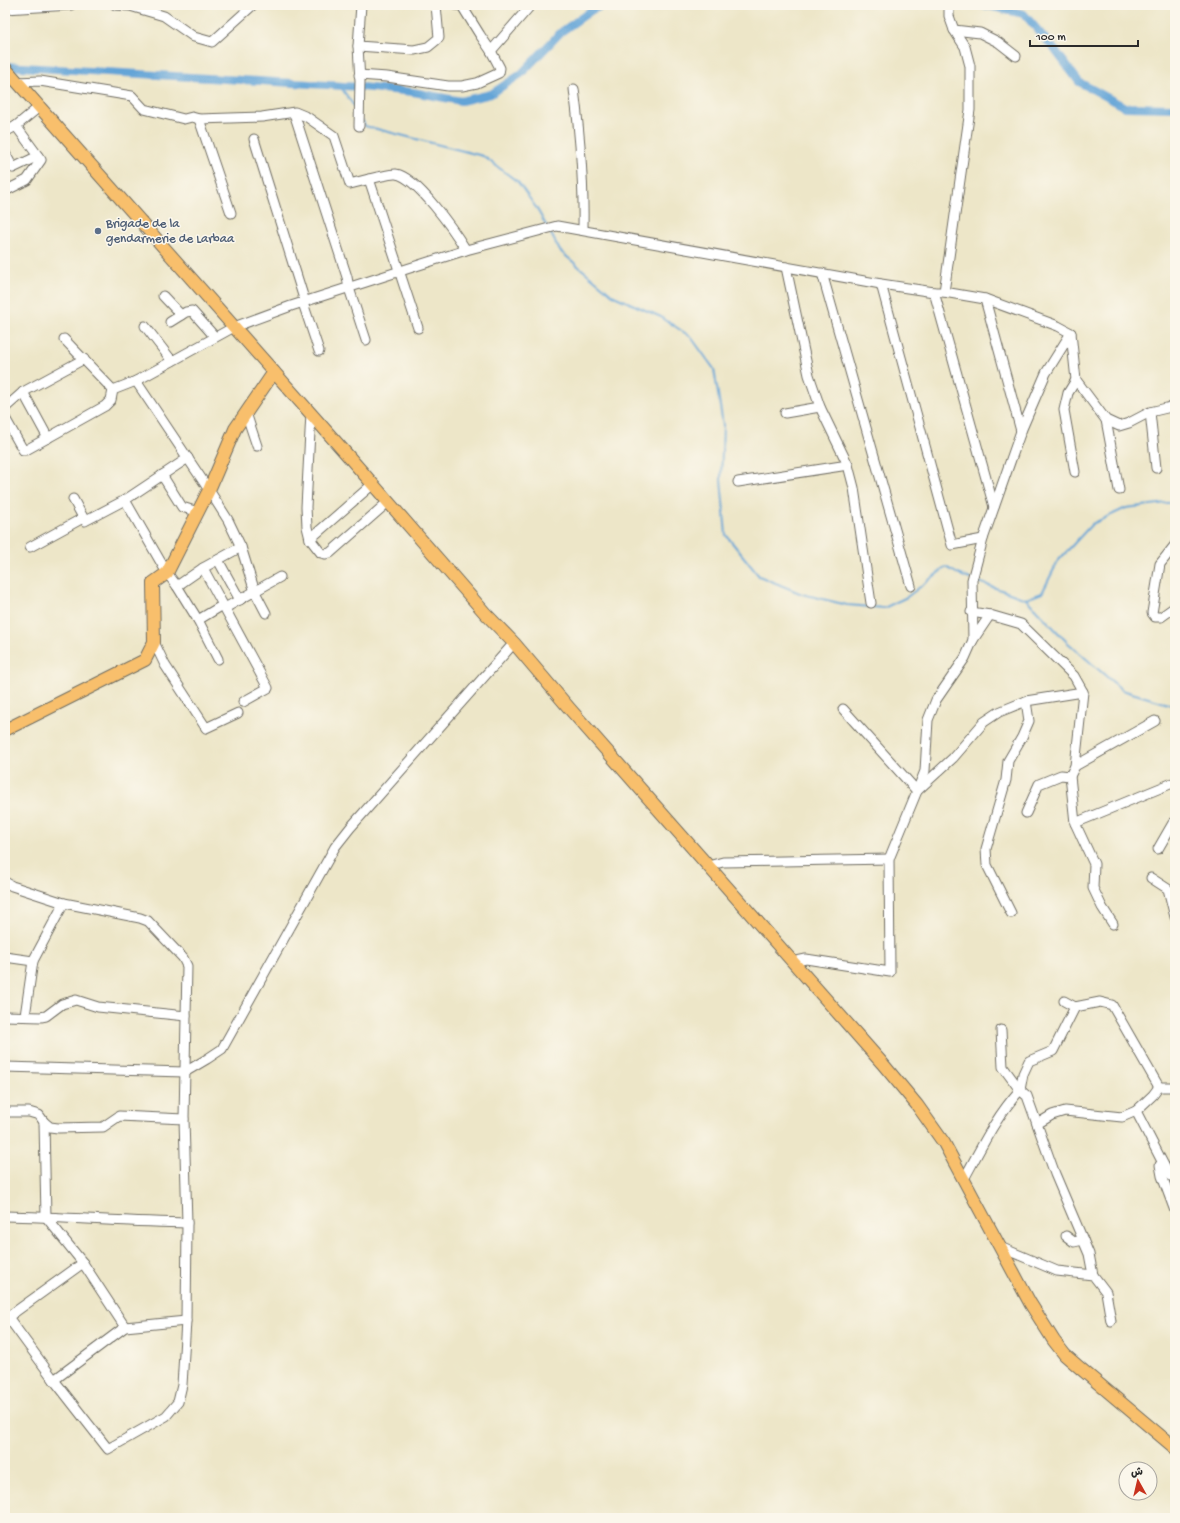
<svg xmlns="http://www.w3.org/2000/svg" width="1180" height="1523" font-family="'Gochi Hand','Playpen Sans Arabic',sans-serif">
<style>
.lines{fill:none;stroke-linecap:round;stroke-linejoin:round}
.stream{stroke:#64a4d7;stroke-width:2}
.canal{stroke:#64a4d7;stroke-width:8}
.minor-casing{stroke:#6f6c62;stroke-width:11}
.major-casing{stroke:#6f6c62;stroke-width:14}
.minor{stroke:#fff;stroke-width:9}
.major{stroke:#f8bf6c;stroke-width:12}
.service-dot{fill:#5c6f8a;stroke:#fbf7ec;stroke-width:1.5}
.labels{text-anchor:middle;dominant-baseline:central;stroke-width:3;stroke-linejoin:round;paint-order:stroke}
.service-label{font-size:13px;fill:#4e5e75;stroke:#fbf7ec;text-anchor:start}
</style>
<rect width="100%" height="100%" fill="#fbf7ec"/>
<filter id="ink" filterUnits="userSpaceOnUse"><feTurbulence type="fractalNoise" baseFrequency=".025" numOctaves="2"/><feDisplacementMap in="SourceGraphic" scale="8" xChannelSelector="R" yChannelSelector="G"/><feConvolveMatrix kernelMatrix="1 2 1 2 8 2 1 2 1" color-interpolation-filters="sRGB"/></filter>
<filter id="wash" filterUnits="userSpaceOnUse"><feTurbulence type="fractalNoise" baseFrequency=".012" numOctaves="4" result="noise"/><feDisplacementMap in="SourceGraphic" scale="16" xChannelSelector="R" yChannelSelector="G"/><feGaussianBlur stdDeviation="0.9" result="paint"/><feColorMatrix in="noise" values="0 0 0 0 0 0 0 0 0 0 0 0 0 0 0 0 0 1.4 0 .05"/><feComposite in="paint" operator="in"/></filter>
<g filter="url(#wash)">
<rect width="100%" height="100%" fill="#ede6c8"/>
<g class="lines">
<g class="stream">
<polyline points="340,86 356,109"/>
<polyline points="363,121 365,126 483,156 518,182 537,209 547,227"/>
<polyline points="549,230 560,251 614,296 661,317 691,337 714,369 723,425 721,479 726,535 759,576 802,594 847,605 884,608 907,597 946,567 958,574 970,579"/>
<polyline points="976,581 1026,599 1067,642 1122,690 1175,706"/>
<polyline points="1026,599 1042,593 1058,561 1092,524 1126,508 1175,502"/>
</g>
<g class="canal">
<polyline points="984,5 1024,14 1055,50 1079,82 1125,107 1175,108"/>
<polyline points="5,66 361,87 413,92 461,101 491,94 521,74 561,32 592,10 604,5"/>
</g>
</g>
</g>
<g filter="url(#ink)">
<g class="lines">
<g class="minor-casing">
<g id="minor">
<polyline points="115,5 130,6 164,16 194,37 212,42 253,5"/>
<polyline points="5,9 71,5"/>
<polyline points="954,30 980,33 998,42 1016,56"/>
<polyline points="358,46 414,50 428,47 439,38 436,5"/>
<polyline points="491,51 531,5"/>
<polyline points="359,75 387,77 448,86 462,86 477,83 499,73 500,68 491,51 480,35 462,6 456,5"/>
<path d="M 17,82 L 40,81 L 132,96 L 144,109 L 184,119 L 192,117 L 199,119 L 262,117 L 295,112 L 307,117 L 334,136 L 350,184 C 358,182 390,173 396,174 C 417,177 455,232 466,250"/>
<path d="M 574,89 C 580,136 584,183 583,230"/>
<polyline points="294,113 347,277 349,288 366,340"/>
<polyline points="199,119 231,213"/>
<polyline points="359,126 360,81 358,46 361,5"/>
<polyline points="5,132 16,126 39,107"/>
<polyline points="254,139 305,302"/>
<polyline points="5,153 13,168 38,156"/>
<polyline points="369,179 418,328"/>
<polyline points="5,191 27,180 41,160 16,126"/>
<polyline points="786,267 809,375 820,407 848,465 854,488 871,603"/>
<polyline points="822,273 911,586"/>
<polyline points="881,284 952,545 983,539"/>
<polyline points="934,292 994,507"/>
<polyline points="944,292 970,110 970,66 965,47 954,30 949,16 949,8 950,5"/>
<polyline points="163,296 181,315"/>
<polyline points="985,299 1021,431"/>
<polyline points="303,303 319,351"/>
<polyline points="170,322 186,312 192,311 215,337"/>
<polyline points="145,326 172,361"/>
<polyline points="64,339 113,390"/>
<polyline points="23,392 48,438"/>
<polyline points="5,408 23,392 84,359"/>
<polyline points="1150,412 1156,468"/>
<polyline points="246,413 257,446"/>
<polyline points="311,413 306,507 307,527 310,539 321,553 325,554 330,553 388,502"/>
<polyline points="785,413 820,407"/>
<polyline points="5,418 23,450 26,450 105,406 111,400 113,390 136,381"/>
<polyline points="1106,420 1119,490"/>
<polyline points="1075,472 1064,410 1068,393 1076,380"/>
<polyline points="162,475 182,507 198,512"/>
<polyline points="738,482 848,465"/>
<polyline points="73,499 85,521 125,500 188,458"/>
<polyline points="125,500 167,573 177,586 198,620 218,659"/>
<polyline points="310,539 373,484"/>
<polyline points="1175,545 1160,564 1152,613 1155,617 1161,617 1175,607"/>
<polyline points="30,547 83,518"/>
<polyline points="218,560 240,600"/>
<polyline points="203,568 268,688 243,702"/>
<polyline points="177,586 203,568 241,547"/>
<polyline points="225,608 280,577"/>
<polyline points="971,612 990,615 1021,624 1074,676 1083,692 1075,766 1070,776"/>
<polyline points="266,613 255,592 241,547 228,520 209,490 136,381 234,327 291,306 466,250 557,226 881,284 934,292 944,292 985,299 1058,326 1071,333 1076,380 1106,420 1119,426 1129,423 1150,412 1175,406"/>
<polyline points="198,620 223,605"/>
<polyline points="973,640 990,615"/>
<polyline points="154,642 165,665 206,728 238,713"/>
<polyline points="843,709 917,791 925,771 928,720 936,700 965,658 973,640 972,580 983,539 1021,431 1046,373 1071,333"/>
<polyline points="1075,766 1155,721"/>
<polyline points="1026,813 1039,784 1061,775 1070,776 1075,823 1175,782"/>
<polyline points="1075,823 1094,864 1093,888 1102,907 1113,924"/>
<polyline points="1158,849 1173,823 1175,822"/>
<polyline points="708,866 723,862 889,859"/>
<polyline points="1151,878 1168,889 1175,917"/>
<polyline points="5,882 12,886 64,903 140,918 148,921 183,958 187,966 184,1119 187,1223 186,1321 182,1385 178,1402 166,1416 108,1449 54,1380 5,1313"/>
<polyline points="1011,913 987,865 986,849 1006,780 1008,761 1022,737 1029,721 1026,701"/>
<polyline points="5,957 33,961"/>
<polyline points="792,962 806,959 890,972 889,859 917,791 953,758 984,722 999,712 1026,701 1083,692"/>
<polyline points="1064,1001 1075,1007 1100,1002 1112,1005 1159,1087 1175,1087"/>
<polyline points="1075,1007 1053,1051 1029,1061 1023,1074 1020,1090 1027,1096 1055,1174 1089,1254 1093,1275"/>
<polyline points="5,1016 41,1017 46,1016 62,1004 76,1000 98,1007 186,1016"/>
<polyline points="25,1016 33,961 64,903"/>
<polyline points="5,1067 185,1072 207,1059 222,1049 335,847 350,828 514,643"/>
<polyline points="1159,1087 1153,1095 1136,1111 1168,1173 1175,1179"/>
<polyline points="5,1112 29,1112 39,1115 44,1122 50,1127 58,1128 103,1127 119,1116 184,1119"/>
<polyline points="44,1122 46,1217 83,1263 125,1327"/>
<polyline points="1037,1124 1052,1115 1065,1111 1122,1117 1136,1111"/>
<polyline points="1160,1165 1162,1176 1175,1211"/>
<path d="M 964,1179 C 982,1146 995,1118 1020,1090 L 1003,1067 L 1001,1030"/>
<path d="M 5,1216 C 66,1217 127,1222 187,1223"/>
<polyline points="1066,1236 1074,1242 1083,1240"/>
<polyline points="1000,1247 1057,1271 1093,1275 1106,1292 1111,1321"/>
<polyline points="8,1317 83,1263"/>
<polyline points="54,1380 125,1327 186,1321"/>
</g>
</g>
<g class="major-casing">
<g id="major">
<polyline points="5,68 343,450 485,613 514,643 569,708 882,1063 917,1105 944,1143 1030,1303 1054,1341 1065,1355 1080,1368 1175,1448"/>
<polyline points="5,730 145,660 154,642 153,583 167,573 209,490 235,429 274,372"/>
</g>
</g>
<use href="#minor" class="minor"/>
<use href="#major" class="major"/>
</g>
</g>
<circle class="service-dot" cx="98" cy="231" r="4"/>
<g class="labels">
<g class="service-label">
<text x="106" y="224">Brigade de la<tspan x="106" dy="15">gendarmerie de Larbaa</tspan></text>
</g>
</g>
<rect width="1180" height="1523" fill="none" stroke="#fbf7ec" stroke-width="20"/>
<g transform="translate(1138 1481) rotate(352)"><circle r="19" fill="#fbf7ec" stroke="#a8a59f"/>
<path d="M0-3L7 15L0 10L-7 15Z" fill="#c8321e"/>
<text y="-6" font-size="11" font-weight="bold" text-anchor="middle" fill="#2b2b2b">ش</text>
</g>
<path d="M1030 40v6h108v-6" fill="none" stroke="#2b2b2b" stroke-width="2"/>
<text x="1036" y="40" font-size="12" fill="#2b2b2b" stroke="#fbf7ec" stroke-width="3" paint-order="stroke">100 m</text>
</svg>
